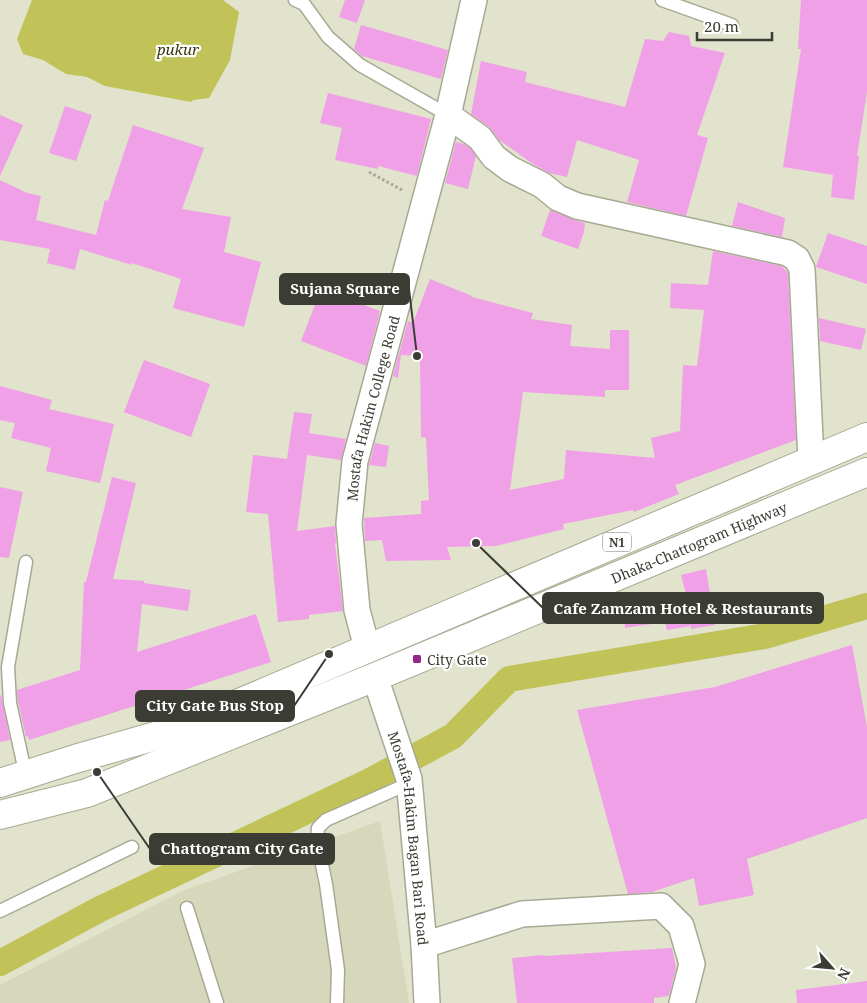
<svg xmlns="http://www.w3.org/2000/svg" width="867" height="1003" font-family="'Noto Serif',serif">
<style>
.built{fill:#d7d8bb}
.water{fill:#c1c359}
.lines{fill:none;stroke-linecap:round;stroke-linejoin:round}
.canal{stroke:#c1c359;stroke-width:26}
.building{fill:#f0a0e6}
.lane-casing{stroke:#a8a994;stroke-width:15}
.street-casing{stroke:#a8a994;stroke-width:28}
.highway-casing{stroke:#a8a994;stroke-width:30}
.path{stroke:#a6a795;stroke-width:3;stroke-dasharray:2.5 2.5;stroke-linecap:butt}
.lane{stroke:#fff;stroke-width:12}
.street{stroke:#fff;stroke-width:25}
.highway{stroke:#fff;stroke-width:28}
.poi-dot{fill:#93278a;stroke:#fff;stroke-width:2}
.labels{text-anchor:middle;dominant-baseline:central;stroke-width:4.5;stroke-linejoin:round;paint-order:stroke}
.shield{fill:#fff;stroke:#767670;stroke-width:1}
.shield-label{font-size:12px;font-weight:bold;fill:#3b3c33}
.street-label{font-size:14px;fill:#3b3c33;stroke:#fff}
.poi-label{font-size:14px;fill:#3b3c33;stroke:#fff;text-anchor:start}
.water-label{font-size:15px;font-style:italic;fill:#37380b;stroke:#fff}
.leader{fill:none;stroke:#3b3c33;stroke-width:2}
.callout-dot{fill:#3b3c33;stroke:#fff;stroke-width:2}
.callout{fill:#3b3c33;stroke:#3b3c33;stroke-width:2}
.callout-label{font-size:15px;text-anchor:middle;font-weight:bold;fill:#fff}
</style>
<rect width="100%" height="100%" fill="#e1e3cc"/>
<polygon class="built" points="380,821 409,1003 0,1003 0,985 182,891"/>
<polygon class="water" points="32,0 223,0 239,12 230,60 209,98 193,100 191,102 105,86 87,77 66,74 43,60 23,54 17,39"/>
<g class="lines">
<polyline class="canal" points="0,963 100,909 370,781 453,736 509,679 765,636 867,606"/>
</g>
<g class="building">
<polygon points="345,0 365,0 357,23 339,17"/>
<polygon points="801,0 867,0 867,92 857,156 859,156 854,200 831,197 833,175 783,167 801,49 798,49"/>
<polygon points="361,25 448,50 441,79 362,56 354,49"/>
<polygon points="669,32 689,36 691,46 725,53 697,135 708,138 686,216 627,202 639,160 577,140 567,177 549,173 533,164 499,140 489,127 471,114 481,61 527,72 525,82 625,107 645,39 663,41"/>
<polygon points="328,93 431,119 417,176 378,166 378,169 335,160 342,128 320,123"/>
<polygon points="65,106 92,115 76,161 49,153"/>
<polygon points="0,115 23,125 0,176"/>
<polygon points="133,125 204,148 182,209 231,217 224,252 261,262 244,327 173,308 181,279 132,263 132,265 80,249 75,270 47,263 50,249 0,240 0,180 27,193 41,196 36,220 96,235 105,200 108,201"/>
<polygon points="456,142 464,144 470,148 476,156 468,189 445,183"/>
<polygon points="738,202 785,218 782,237 732,226"/>
<polygon points="550,210 572,219 585,223 584,232 578,249 541,236"/>
<polygon points="828,233 867,246 867,284 816,267"/>
<polygon points="713,251 782,266 788,273 796,440 675,485 679,494 634,512 633,510 563,524 564,529 496,546 447,547 451,560 386,561 382,540 365,541 364,518 421,514 421,501 429,500 426,438 421,437 420,356 401,355 398,378 393,376 408,321 413,323 430,279 472,296 472,297 533,313 531,319 572,325 570,346 610,349 610,330 629,330 629,390 605,390 605,397 523,392 510,490 564,479 566,450 655,458 651,438 680,431 683,365 697,366 704,310 670,308 671,283 708,285"/>
<polygon points="321,289 380,311 366,366 301,341"/>
<polygon points="819,318 866,329 861,350 820,341"/>
<polygon points="144,360 210,384 191,437 124,412"/>
<polygon points="0,386 52,400 49,409 114,424 100,483 46,471 51,448 11,438 15,423 0,420"/>
<polygon points="294,412 312,414 309,433 346,439 341,460 307,455 297,531 335,526 336,543 335,543 343,611 309,615 309,619 278,622 268,514 246,512 253,455 287,459"/>
<polygon points="375,443 389,446 386,467 369,465"/>
<polygon points="112,477 136,483 113,579 144,581 144,583 191,590 188,611 142,604 137,652 256,614 271,662 29,740 28,736 26,737 18,702 17,690 80,670 84,582 86,582"/>
<polygon points="0,487 23,492 9,558 0,557"/>
<polygon points="706,569 715,625 691,629 691,626 667,630 665,622 625,628 622,607 687,598 681,575"/>
<polygon points="852,645 867,727 867,818 747,859 754,895 699,906 694,878 652,892 628,894 577,710 715,687"/>
<polygon points="0,695 1,695 10,740 0,742"/>
<polygon points="672,948 676,968 669,996 654,998 654,1003 517,1003 512,958 543,955 544,956"/>
<polygon points="867,981 867,1003 797,1003 796,990"/>
</g>
<g class="lines">
<g class="lane-casing">
<g id="lane">
<polyline points="295,0 304,4 328,37 360,65 448,115"/>
<polyline points="662,0 732,25"/>
<polyline points="26,562 8,667 10,703 26,776"/>
<polyline points="187,908 217,1003"/>
<polyline points="0,911 132,847"/>
<polyline points="337,1003 338,970 326,884 317,841 318,828 326,820 410,783"/>
</g>
</g>
<g class="street-casing">
<g id="street">
<polyline points="448,115 480,138 494,157 510,169 542,185 558,198 577,206 788,253 797,259 802,269 811,460"/>
<path id="s1" d="M 367,648 L 357,610 L 349,524 L 355,461 L 448,115 L 474,0"/>
<path id="s2" d="M 375,677 L 409,779 L 424,945 L 427,1003"/>
<polyline points="424,945 522,914 661,906 681,926 692,964 682,1003"/>
</g>
</g>
<g class="highway-casing">
<g id="highway">
<polyline points="0,783 75,759 173,731 867,437"/>
<path id="s3" d="M 0,815 L 87,793 L 375,677 L 867,472"/>
</g>
</g>
<polyline class="path" points="369,172 402,190"/>
<use href="#lane" class="lane"/>
<use href="#street" class="street"/>
<use href="#highway" class="highway"/>
</g>
<rect class="poi-dot" x="412" y="654" width="10" height="10" rx="2.5"/>
<g class="labels">
<rect class="shield" x="603" y="532.5" width="28" height="19" rx="4"/>
<g class="shield-label">
<text x="617" y="542">N1</text>
</g>
<g class="street-label">
<text stroke="none"><textPath href="#s1" startOffset="244">Mostafa Hakim College Road</textPath></text>
<text stroke="none"><textPath href="#s3" startOffset="751">Dhaka-Chattogram Highway</textPath></text>
<text stroke="none"><textPath href="#s2" startOffset="166">Mostafa-Hakim Bagan Bari Road</textPath></text>
</g>
<g class="poi-label">
<text x="427" y="659">City Gate</text>
</g>
<g class="water-label">
<text x="178" y="49">pukur</text>
</g>
</g>
<path class="leader" d="M417 356L409 289M476 543L543 608M329 654L294 706M97 772L150 849"/>
<g class="callout-dot">
<circle cx="417" cy="356" r="5"/>
<circle cx="476" cy="543" r="5"/>
<circle cx="329" cy="654" r="5"/>
<circle cx="97" cy="772" r="5"/>
</g>
<g class="callout">
<rect x="280" y="274" width="129" height="30" rx="5"/>
<rect x="543" y="593" width="280" height="30" rx="5"/>
<rect x="136" y="691" width="158" height="30" rx="5"/>
<rect x="150" y="834" width="184" height="30" rx="5"/>
</g>
<g class="callout-label">
<text x="345" y="294">Sujana Square</text>
<text x="683" y="614">Cafe Zamzam Hotel &amp; Restaurants</text>
<text x="215" y="711">City Gate Bus Stop</text>
<text x="242" y="854">Chattogram City Gate</text>
</g>
<g transform="translate(832 968) rotate(117)" stroke="#ffffff" stroke-width="4" paint-order="stroke">
<path d="M0-4L9 19L0 12L-9 19Z" fill="#3b3c33"/>
<text y="-8" font-size="14" font-weight="bold" text-anchor="middle" fill="#3b3c33">N</text>
</g>
<path d="M697 32v8h75v-8" fill="none" stroke="#3b3c33" stroke-width="2.5"/>
<text x="704" y="32" font-size="15" fill="#3b3c33" stroke="#ffffff" stroke-width="4" paint-order="stroke">20 m</text>
</svg>
